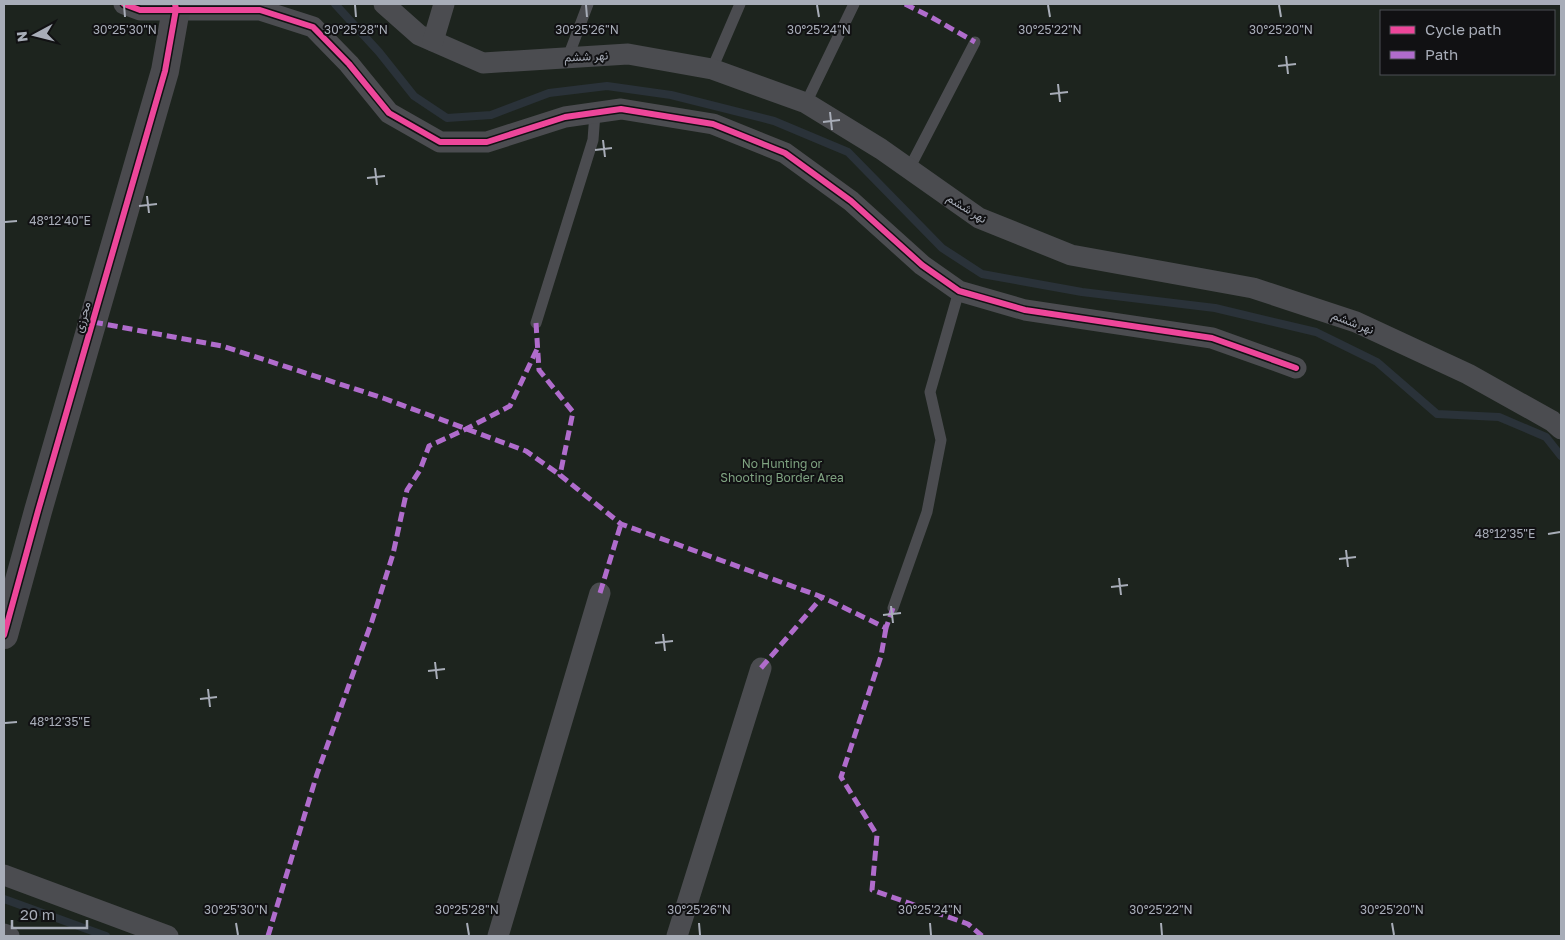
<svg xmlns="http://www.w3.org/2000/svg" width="1565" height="940" font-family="'Golos Text',Vazirmatn,sans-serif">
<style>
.green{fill:#1d241e;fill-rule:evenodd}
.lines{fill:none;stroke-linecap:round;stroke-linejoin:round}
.stream{stroke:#2a3239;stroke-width:8}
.lane{stroke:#4b4c50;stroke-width:11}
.street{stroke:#4b4c50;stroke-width:21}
.secondary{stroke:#4a4a4e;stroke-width:28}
.quiet{stroke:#b06ccc;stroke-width:5;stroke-dasharray:10 5;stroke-linecap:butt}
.cycleway-casing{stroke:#111113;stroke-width:9}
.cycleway{stroke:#ed469a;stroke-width:6}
.ticks{fill:none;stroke:#a8adb8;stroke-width:2}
.labels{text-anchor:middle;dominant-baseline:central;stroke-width:4;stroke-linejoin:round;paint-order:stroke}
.street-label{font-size:12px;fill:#a8adb8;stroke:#111113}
.park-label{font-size:12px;fill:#7fa381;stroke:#111113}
.ticks-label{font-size:12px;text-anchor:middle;fill:#a8adb8;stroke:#111113;stroke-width:4;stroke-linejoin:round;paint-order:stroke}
</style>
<rect width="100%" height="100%" fill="#171717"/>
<path class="green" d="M 4,4 L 1561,4 L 1561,936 L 4,936 ZM 1381,11 L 1554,11 L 1554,74 L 1381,74 Z"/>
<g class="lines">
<g class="stream">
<polyline points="335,4 379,52 414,96 447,118 491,115 549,93 607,86 671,95 774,121 848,152 942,248 982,274 1082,292 1215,308 1316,332 1377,362 1437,414 1499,417 1546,437 1561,456"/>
<polyline points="4,899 106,936"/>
</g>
<g class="lane">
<polyline points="568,57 588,4"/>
<polyline points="712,69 740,4"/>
<polyline points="806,103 854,4"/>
<polyline points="909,169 975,42"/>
<polyline points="536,323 593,140 595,113"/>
<polyline points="893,608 927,512 941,440 930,392 959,291"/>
</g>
<g class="street">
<polyline points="124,4 140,10 260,10 313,27 349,64 389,113 440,142 487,142 565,117 621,109 713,124 785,153 851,201 922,265 959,291 1025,310 1212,338 1296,368"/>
<polyline points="384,4 419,35 483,63 628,54 712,69 806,103 881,149 979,218 1071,255 1253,288 1356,322 1468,374 1552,421 1561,429"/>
<polyline points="433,41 444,4"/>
<polyline points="4,875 168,936"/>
<polyline points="4,934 9,936"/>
<polyline points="498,936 600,593"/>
<polyline points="677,936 761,668"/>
</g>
<polyline class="secondary" points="4,635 38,511 165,71 176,9 175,4"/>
<g class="quiet">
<polyline points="905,4 931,17 975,42"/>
<polyline points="93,322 222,346 383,398 526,451 560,475"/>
<polyline points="536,323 539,370 573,412 560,475 621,524 822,597 886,628 893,608"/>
<polyline points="600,593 621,524"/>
<polyline points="886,628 881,656 841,777 877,835 872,890 968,924 982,936"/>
<polyline points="761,668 822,597"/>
<polyline points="268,936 317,774 372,621 393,554 407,490 420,470 429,446 466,429 510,406 538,347"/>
</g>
<g class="cycleway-casing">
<g id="cycleway">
<polyline points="124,4 140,10 260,10 313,27 349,64 389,113 440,142 487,142 565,117 621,109 713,124 785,153 851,201 922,265 959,291 1025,310 1212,338 1296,368"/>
<polyline points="4,635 38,511 165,71 176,9 175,4"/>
</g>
</g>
<use href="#cycleway" class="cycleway"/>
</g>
<path class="ticks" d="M 124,5 L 125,17M 355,5 L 356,17M 586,5 L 587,17M 817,5 L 819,17M 1048,5 L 1050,17M 1279,5 L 1281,17M 1286,56 L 1288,74M 1278,66 L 1296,64M 1058,84 L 1060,102M 1050,94 L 1068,92M 830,112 L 832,130M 823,122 L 840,120M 603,140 L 605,157M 595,150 L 612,148M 375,168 L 377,185M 367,178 L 385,176M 147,196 L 149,213M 139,206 L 157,204M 5,222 L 17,221M 1548,534 L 1560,532M 1346,550 L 1348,567M 1339,559 L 1356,557M 1119,578 L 1121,595M 1111,587 L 1128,585M 891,606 L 893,623M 883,615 L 901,613M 663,634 L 665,651M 655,643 L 673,641M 435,662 L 437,679M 428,671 L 445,669M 208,689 L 210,707M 200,699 L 217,697M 5,723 L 17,722M 236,923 L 238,935M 467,923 L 469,935M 699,923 L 700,935M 930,923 L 931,935M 1161,923 L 1162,935M 1392,923 L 1394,935"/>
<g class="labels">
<g class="street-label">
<text transform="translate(586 56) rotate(-3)">نهر ششم</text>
<text transform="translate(967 208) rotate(32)">نهر ششم</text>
<text transform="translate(82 317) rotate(-74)">محرزی</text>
<text transform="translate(1353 322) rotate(21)">نهر ششم</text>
</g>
<g class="park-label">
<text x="782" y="463">No Hunting or<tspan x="782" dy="14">Shooting Border Area</tspan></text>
</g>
</g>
<g class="ticks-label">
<text x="125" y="34">30°25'30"N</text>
<text x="356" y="34">30°25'28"N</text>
<text x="587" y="34">30°25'26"N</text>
<text x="819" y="34">30°25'24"N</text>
<text x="1050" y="34">30°25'22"N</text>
<text x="1281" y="34">30°25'20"N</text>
<text x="60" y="225">48°12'40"E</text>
<text x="1505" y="538">48°12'35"E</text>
<text x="60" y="726">48°12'35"E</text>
<text x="236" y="914">30°25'30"N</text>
<text x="467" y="914">30°25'28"N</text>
<text x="699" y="914">30°25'26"N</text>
<text x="930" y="914">30°25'24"N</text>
<text x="1161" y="914">30°25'22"N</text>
<text x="1392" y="914">30°25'20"N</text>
</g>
<rect width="1565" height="940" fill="none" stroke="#a8adb8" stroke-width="10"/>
<rect x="1380" y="10" width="175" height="65" fill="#111113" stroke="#4d4f55"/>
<rect x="1390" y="26" width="25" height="8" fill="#ed469a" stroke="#4d4f55"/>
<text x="1425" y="35" font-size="15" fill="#a8adb8">Cycle path</text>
<rect x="1390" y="51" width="25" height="8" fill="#b06ccc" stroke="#4d4f55"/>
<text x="1425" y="60" font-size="15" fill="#a8adb8">Path</text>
<g transform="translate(35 35) rotate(263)" stroke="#111113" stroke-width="4" paint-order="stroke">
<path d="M0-4L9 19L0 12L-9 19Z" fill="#a8adb8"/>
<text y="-8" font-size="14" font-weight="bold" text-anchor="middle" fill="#a8adb8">N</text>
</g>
<path d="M12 920v8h75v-8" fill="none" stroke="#a8adb8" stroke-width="2.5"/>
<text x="20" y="920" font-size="15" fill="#a8adb8" stroke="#111113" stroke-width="4" paint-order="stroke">20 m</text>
</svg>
